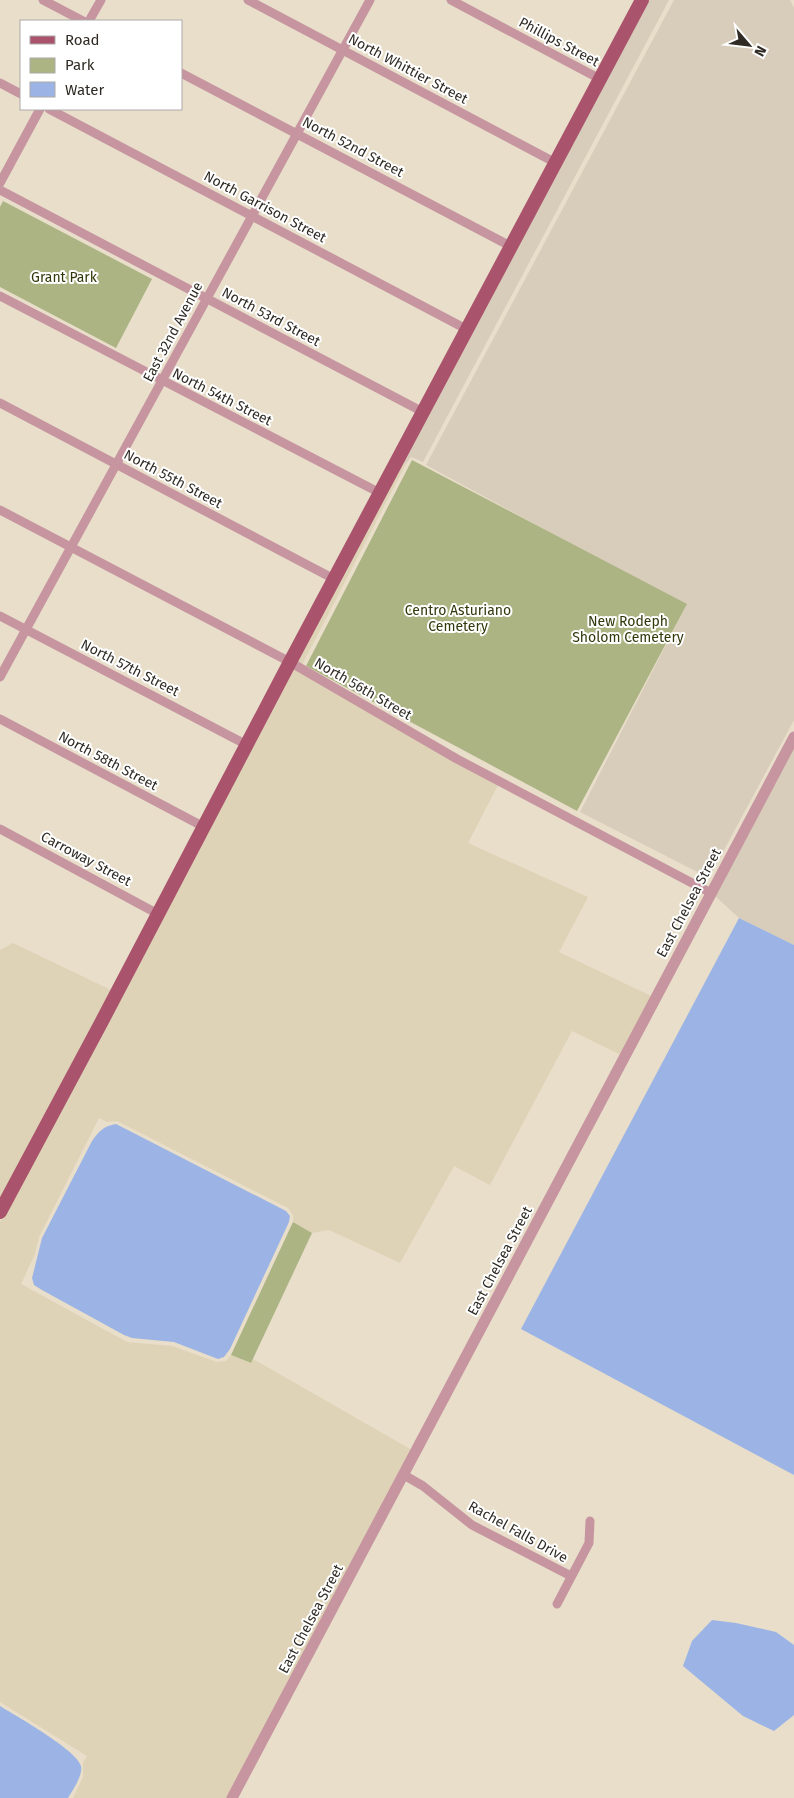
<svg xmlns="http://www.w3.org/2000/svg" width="794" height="1798" font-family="'Fira Sans',sans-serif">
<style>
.built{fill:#dfd3b7}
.industrial{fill:#d8cdba}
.green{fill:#adb484}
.water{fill:#9bb4e5}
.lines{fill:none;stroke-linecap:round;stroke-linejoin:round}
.minor{stroke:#c695a0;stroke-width:9}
.tertiary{stroke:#c695a0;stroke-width:11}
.primary{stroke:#a9536c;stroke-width:14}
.labels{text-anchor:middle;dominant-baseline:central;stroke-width:4;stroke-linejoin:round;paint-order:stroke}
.street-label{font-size:14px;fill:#2f2b24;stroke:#fff}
.park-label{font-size:14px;fill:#33380b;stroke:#fff}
</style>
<rect width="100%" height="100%" fill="#e8deca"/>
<g class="built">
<polygon points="402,462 406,464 302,665 296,661"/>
<polygon points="292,668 498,785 468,843 588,897 559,952 651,996 621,1055 572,1031 490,1185 454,1166 400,1263 329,1230 312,1233 293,1222 293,1215 288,1208 117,1121 107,1122 99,1118 39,1237 35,1254 21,1284 127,1342 172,1346 217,1362 226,1361 231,1355 250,1363 253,1359 412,1450 227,1798 73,1798 83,1777 83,1763 87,1756 0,1702 0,1222"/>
<polygon points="13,943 113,991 0,1203 0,950"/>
</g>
<g class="industrial">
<polygon points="647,0 669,0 423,462 411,457 406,464 402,462"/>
<polygon points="674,0 790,0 794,8 794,720 709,878 580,812 686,606 426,465"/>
<polygon points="794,747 794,945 739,918 715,896"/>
</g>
<g class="green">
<polygon points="3,201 152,279 116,348 0,287 0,207"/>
<polygon points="412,460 687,604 577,811 306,666"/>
<polygon points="293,1222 312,1233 251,1363 231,1355"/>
</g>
<g class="water">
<polygon points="739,918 794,945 794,1475 521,1329"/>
<path d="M 116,1124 L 286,1211 L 290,1216 L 289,1222 L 230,1349 L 224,1357 L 218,1359 L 174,1342 L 132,1338 L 124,1335 L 42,1290 L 34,1285 L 32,1278 L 42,1238 L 92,1141 C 99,1131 104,1126 116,1124 Z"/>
<polygon points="712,1620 736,1623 776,1632 794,1645 794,1715 774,1731 743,1716 683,1666 692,1641"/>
<path d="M 0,1706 C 16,1716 77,1750 81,1766 C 83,1775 73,1790 68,1798 L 0,1798 Z"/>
</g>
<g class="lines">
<g class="minor">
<polyline points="43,0 83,21"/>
<polyline points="248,0 556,163"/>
<polyline points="451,0 600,79"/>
<polyline points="89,21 101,0"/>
<polyline points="181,73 512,247"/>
<polyline points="0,83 21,94"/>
<polyline points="49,109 468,330"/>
<polyline points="0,183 40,109"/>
<polyline points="0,190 423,412"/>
<polyline points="0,296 380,493"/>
<polyline points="0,403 334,579"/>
<polyline points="0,510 290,662 457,759 711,893"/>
<polyline points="0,616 247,745"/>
<polyline points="0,677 370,0"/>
<polyline points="0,719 204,827"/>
<polyline points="0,829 158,914"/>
<polyline points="404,1475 423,1486 472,1525 571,1576"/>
<polyline points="557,1604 589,1543 590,1521"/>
</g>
<polyline class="tertiary" points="232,1798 794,737"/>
<polyline class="primary" points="0,1212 101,1023 290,662 642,0"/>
</g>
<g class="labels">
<g class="street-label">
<text transform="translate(559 42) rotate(28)">Phillips Street</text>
<text transform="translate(408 69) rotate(28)">North Whittier Street</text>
<text transform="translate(353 147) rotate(28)">North 52nd Street</text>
<text transform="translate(265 207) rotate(28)">North Garrison Street</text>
<text transform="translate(271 317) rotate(28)">North 53rd Street</text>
<text transform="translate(173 332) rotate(-62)">East 32nd Avenue</text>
<text transform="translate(222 397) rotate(27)">North 54th Street</text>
<text transform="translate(173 479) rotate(28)">North 55th Street</text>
<text transform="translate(130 668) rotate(27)">North 57th Street</text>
<text transform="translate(363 689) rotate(30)">North 56th Street</text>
<text transform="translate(108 761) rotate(28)">North 58th Street</text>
<text transform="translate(86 859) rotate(28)">Carroway Street</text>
<text transform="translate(689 903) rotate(-62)">East Chelsea Street</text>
<text transform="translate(500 1261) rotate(-62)">East Chelsea Street</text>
<text transform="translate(518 1532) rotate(29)">Rachel Falls Drive</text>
<text transform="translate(311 1619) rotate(-62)">East Chelsea Street</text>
</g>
<g class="park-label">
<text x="64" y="277">Grant Park</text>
<text x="458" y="610">Centro Asturiano<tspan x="458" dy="16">Cemetery</tspan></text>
<text x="628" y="621">New Rodeph<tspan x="628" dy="16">Sholom Cemetery</tspan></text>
</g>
</g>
<rect x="20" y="20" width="162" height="90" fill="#ffffff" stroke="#acaaa7"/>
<rect x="30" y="36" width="25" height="8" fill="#a9536c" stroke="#acaaa7"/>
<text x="65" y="45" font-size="15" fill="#2f2b24">Road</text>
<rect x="30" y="58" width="25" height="15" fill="#adb484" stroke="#acaaa7"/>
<text x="65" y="70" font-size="15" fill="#2f2b24">Park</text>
<rect x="30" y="82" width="25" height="15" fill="#9bb4e5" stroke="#acaaa7"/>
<text x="65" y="95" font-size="15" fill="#2f2b24">Water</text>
<g transform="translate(749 45) rotate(118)" stroke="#ffffff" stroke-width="4" paint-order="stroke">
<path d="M0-4L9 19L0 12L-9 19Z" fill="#2f2b24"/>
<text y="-8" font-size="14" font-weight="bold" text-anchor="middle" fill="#2f2b24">N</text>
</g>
</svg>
